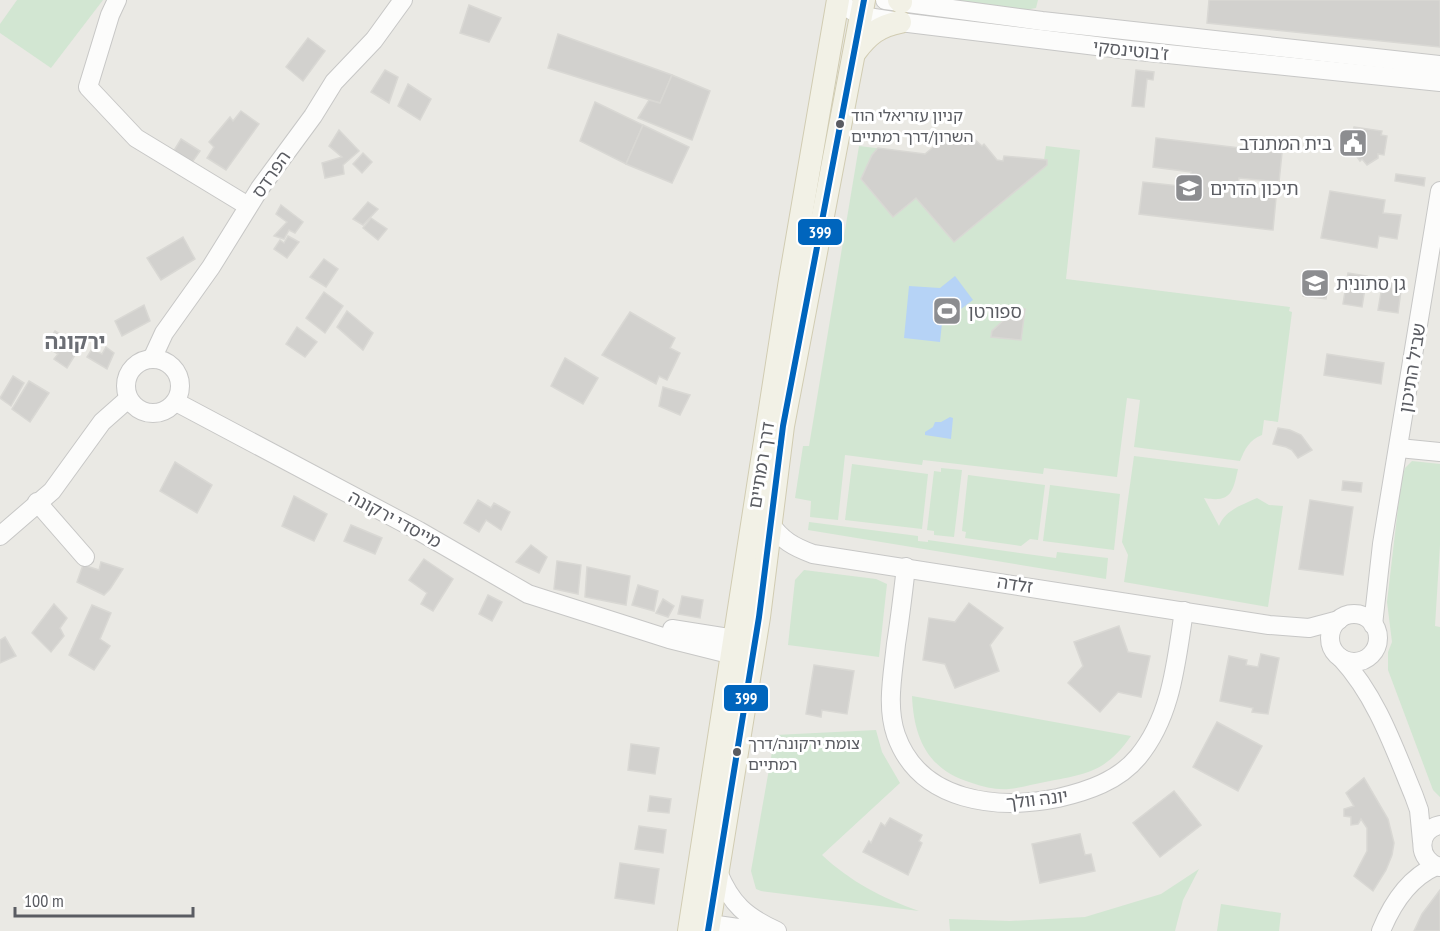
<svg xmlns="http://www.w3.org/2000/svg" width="1440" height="931" font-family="'PT Sans Narrow','Noto Sans Hebrew',sans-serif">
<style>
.green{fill:#d2e6d2}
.water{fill:#b6d3f6}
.building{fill:#d2d1ce;stroke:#d9d8d4;stroke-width:1.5}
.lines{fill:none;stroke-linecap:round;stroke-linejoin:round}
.minor-casing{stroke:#c7c7c6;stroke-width:20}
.major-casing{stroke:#d1ccb2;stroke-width:24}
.minor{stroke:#fcfcfb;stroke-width:18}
.major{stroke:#f2f1e6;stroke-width:22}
.bus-1-casing{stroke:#fff;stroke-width:10}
.bus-1{stroke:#0065bd;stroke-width:6}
.bus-dot{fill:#5a5c62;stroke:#fff;stroke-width:2}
.labels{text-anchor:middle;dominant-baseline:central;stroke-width:6;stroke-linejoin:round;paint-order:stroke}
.bus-label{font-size:16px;fill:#5a5c62;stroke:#fff;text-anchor:start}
.street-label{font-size:18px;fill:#5a5c62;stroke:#fff}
.poi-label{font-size:18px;fill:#5a5c62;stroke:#fff;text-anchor:start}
.quarter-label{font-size:21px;font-weight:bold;fill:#6b6e74;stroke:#fff}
.line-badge{stroke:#fff;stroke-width:2}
.badge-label{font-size:16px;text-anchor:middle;font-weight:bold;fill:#fff}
</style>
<rect width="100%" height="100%" fill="#eae9e4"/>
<g class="green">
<polygon points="17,0 103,0 51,68 0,33 0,24"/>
<polygon points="943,0 1038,0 1036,8 1020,11"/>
<path d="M 961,135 L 973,138 L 982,146 L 984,144 L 996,160 L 1003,161 L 1004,156 L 1044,160 L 1046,146 L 1080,150 L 1066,279 L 1290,307 L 1289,311 L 1292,312 L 1278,422 L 1264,420 L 1262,435 C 1249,440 1245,449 1240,461 L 1134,447 L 1140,400 L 1127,398 L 1117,477 L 1044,468 L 1043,474 L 923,460 L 922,465 L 845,455 L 838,520 L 810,517 L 811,501 L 795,498 L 803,446 L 809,446 L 859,146 L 925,154 L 942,140 L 944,142 L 949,138 Z"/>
<path d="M 1134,456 L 1238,469 C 1233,492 1231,503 1204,498 L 1219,526 C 1225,510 1242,505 1257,498 L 1269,505 L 1283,506 L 1268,607 L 1124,582 L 1128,555 L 1122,542 Z"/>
<polygon points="1412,461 1440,464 1440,545 1435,626 1440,627 1440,797 1433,790 1388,670 1388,652 1392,642 1387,602 1401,482 1405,468"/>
<polygon points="852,464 928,474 922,529 845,520"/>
<polygon points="941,468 962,470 954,537 934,535 934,531 927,530 934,471 941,472"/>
<polygon points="968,475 1045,485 1038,540 1030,539 1021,546 965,538 966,532 962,531"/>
<polygon points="1050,485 1120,494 1114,550 1043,541"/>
<polygon points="809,522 918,536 918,541 928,542 928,540 1056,558 1057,552 1108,558 1106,579 808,530"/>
<polygon points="804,570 876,579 887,584 879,657 788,645 795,580"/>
<path d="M 912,696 L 1131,736 C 1105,773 1086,774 1045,782 C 1033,784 1021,788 1009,789 C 996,790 984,787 972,783 C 928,770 914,739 912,696 Z"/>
<path d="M 876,730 L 882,752 L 900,783 L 822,855 C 851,882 882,898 919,911 L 761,891 L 756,889 L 751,871 L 775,735 Z"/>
<polygon points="1199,869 1183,900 1175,931 950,931 949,919 1010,921 1085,917 1161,894"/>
<polygon points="1221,904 1281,913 1279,931 1217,931"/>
</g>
<g class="water">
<polygon points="955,276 973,300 942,323 940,342 904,338 909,286 940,288"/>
<polygon points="950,417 953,418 951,439 925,435 925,432 933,427 935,422 941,422"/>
</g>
<g class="building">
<polygon points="1209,0 1440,0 1440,47 1207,23"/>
<polygon points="469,5 501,18 489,42 460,33"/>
<polygon points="558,34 672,75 660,103 548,68"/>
<polygon points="308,38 325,51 303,81 286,67"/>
<polygon points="385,70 398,77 389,103 371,92"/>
<polygon points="1136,70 1154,72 1153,80 1147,79 1144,107 1132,106"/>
<polygon points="672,75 710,91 692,140 638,118 649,100 660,103"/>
<polygon points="408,84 431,99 420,120 398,106"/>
<polygon points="595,102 643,125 626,164 580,141"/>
<polygon points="241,111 259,124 226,170 207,158 214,147 209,142 230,117 233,121"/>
<polygon points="643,125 689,147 672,183 626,164"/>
<polygon points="1354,127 1382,131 1381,135 1387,136 1384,155 1378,154 1378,158 1367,165 1362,159 1360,161 1355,154 1349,153 1350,149 1345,146 1347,132 1353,131"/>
<polygon points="339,130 359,151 343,165 344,174 325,178 322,163 342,157 329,146"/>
<polygon points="961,135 973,138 982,146 984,144 997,160 1003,161 1004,156 1047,160 1047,165 954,242 916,198 893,217 861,179 872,155 878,148 925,154 942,140 943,142 949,138"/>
<polygon points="1156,138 1282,153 1279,182 1239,178 1237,193 1276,198 1273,230 1139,214 1143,182 1189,187 1191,172 1153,167"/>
<polygon points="181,139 200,151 191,164 173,152"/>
<polygon points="363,153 372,162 362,173 353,164"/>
<polygon points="1396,174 1425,178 1424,186 1395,181"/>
<polygon points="1330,191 1385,200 1383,213 1401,215 1397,239 1379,236 1377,248 1321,238"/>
<polygon points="368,202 378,209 363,225 353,219"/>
<polygon points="281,205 303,222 295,233 289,230 284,239 274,236 287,222 276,214"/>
<polygon points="371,218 387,229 378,240 363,228"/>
<polygon points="288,236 299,242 287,258 274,249 280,240 284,243"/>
<polygon points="183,237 195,259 161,280 147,258"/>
<polygon points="324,259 338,269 326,287 310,277"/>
<polygon points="1307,271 1314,272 1313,280 1328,282 1326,299 1303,296"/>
<polygon points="1348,273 1367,276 1362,307 1343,304"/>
<polygon points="1383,280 1402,283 1398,313 1378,310"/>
<polygon points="324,292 343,306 325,333 306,318"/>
<polygon points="144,305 150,321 122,336 115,321"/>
<polygon points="1017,308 1025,309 1021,340 991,337 992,331"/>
<polygon points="347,311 373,333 363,350 337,327"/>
<polygon points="630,312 675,338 670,348 680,353 667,380 659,376 656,384 602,355"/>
<polygon points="297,327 317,342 305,357 286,344"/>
<polygon points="55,331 80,347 67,368 54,359 58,354 45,346"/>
<polygon points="106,347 114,353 107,369 87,357 92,349 102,354"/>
<polygon points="1327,354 1384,363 1381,384 1324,375"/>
<polygon points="565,358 598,378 583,404 551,386"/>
<polygon points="13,376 24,383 11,406 0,398"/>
<polygon points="29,381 49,393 30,422 12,409"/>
<polygon points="663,387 690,395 680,415 659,406"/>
<polygon points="1278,428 1290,430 1301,435 1312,450 1298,458 1292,450 1286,447 1273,444"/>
<polygon points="175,462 212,485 197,513 160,491"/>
<polygon points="1343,481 1362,483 1361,492 1342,490"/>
<polygon points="294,496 327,514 314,541 282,526"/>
<polygon points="478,500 491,508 494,503 510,512 501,530 486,520 479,532 464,523"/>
<polygon points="1310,500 1353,507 1343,575 1299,569"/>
<polygon points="351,525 382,538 375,554 344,541"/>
<polygon points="531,545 547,557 539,573 516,562"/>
<polygon points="424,559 453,579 433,611 421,604 427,593 409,580"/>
<polygon points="557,561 581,565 578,594 554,589"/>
<polygon points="101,562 123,569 110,589 104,595 77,582 83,565 99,570"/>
<polygon points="587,567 630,576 626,605 585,597"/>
<polygon points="638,585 658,591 654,611 632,605"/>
<polygon points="488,595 502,602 492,621 479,614"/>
<polygon points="682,596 703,600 700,618 678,614"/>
<polygon points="663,599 674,606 668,617 656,613"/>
<polygon points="969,603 1003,628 990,645 999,671 955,688 945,664 923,660 929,618 955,622"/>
<polygon points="54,604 67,618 60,628 64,636 51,652 32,633"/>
<polygon points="92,605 111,613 100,639 110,646 94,670 69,655"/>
<polygon points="1119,626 1128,652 1150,656 1141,697 1118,692 1100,712 1068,683 1083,666 1074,642"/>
<polygon points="5,637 16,656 0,663 0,640"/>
<polygon points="1261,654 1279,658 1268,714 1252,712 1253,708 1220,701 1229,656 1247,660 1246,665 1258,667"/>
<polygon points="814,665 854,671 847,714 822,710 821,717 806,714"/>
<polygon points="1217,722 1262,746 1238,791 1193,767"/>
<polygon points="631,744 659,748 655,774 628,770"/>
<polygon points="1364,778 1388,819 1394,843 1392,855 1386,870 1373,891 1354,876 1367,851 1367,828 1361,819 1358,824 1351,825 1351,817 1344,816 1344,809 1354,806 1346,793"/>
<polygon points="1174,791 1201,825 1160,857 1133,823"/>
<polygon points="650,796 671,799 669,813 648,811"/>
<polygon points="890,818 922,835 919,841 922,843 908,875 863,852 869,841 871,843 881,823 885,826"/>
<polygon points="639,826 666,830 663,853 635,849"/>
<polygon points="1080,834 1085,855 1091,854 1095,871 1040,883 1032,844"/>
<polygon points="620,863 659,869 654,904 615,898"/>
<polygon points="1440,890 1440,931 1414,931 1422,914"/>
</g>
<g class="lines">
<g class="minor-casing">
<g id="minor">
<polyline points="117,0 110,15 88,87 136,138 248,206"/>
<polyline points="885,0 1042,21 1440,65"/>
<polyline points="838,2 861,16 900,22 1129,50 1440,82"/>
<circle cx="153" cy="386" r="27"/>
<polyline points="152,359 164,333 211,267 260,188 313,116 334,82 374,40 403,0"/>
<polyline points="176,402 419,531 528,594 669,639 725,653 733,654 743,651"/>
<polyline points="1399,448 1440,452"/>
<polyline points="37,502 85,557"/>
<path d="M 770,523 C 781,540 794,547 813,554 L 1269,625 L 1309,628 L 1339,620"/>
<polyline points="0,536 52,491 102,422 128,399"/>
<path d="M 906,567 C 903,593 900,619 896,644 C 893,674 886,706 896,735 C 920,803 998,810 1058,798 C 1088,791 1118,781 1138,757 C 1172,716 1176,662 1184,611"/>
<circle cx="1354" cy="638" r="24"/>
<polyline points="1373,625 1382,544 1440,191"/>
<polyline points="672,629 735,639 747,644"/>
<path d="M 1341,658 C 1377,697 1394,748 1414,796 L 1419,810 L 1422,841"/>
<path d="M 1440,825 C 1416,830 1417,861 1440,867"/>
<path d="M 718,872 C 731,904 746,917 777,931"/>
<polyline points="697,927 710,924 759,931"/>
<path d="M 1381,931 C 1392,904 1409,878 1436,866"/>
</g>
</g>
<g class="major-casing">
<g id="major">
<polyline points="899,0 901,2"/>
<path d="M 856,51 C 868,35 879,26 900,22"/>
<polyline points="689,931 790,280 838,0"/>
<polyline points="708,931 759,617 783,426 864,0"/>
</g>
</g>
<use href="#minor" class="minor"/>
<use href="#major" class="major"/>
<g class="bus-1-casing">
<polyline id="bus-1" points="708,931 759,617 783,426 864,0"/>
</g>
<use href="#bus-1" class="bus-1"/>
</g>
<defs>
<g id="civic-square" transform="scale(1.5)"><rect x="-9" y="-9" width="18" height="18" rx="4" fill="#8c8d90" stroke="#fff"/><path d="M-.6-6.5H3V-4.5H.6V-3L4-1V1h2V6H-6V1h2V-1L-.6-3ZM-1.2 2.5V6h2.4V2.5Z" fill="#fff"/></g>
<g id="school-square" transform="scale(1.5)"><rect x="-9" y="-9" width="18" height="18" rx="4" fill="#8c8d90" stroke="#fff"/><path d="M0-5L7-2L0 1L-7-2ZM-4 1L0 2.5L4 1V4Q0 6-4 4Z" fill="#fff"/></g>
<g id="stadium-square" transform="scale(1.5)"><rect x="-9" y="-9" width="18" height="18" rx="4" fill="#8c8d90" stroke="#fff"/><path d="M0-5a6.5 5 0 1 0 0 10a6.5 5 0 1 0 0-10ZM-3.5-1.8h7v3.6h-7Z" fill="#fff"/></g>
</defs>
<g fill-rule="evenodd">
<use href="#civic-square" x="1353" y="143"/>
<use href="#school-square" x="1189" y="188"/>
<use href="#school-square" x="1315" y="283"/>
<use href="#stadium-square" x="947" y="311"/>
</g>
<g class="bus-dot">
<circle cx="840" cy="124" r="5"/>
<circle cx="737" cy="752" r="5"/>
</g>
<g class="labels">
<g class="bus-label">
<text x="851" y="115">קניון עזריאלי הוד<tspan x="851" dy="21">השרון/דרך רמתיים</tspan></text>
<text x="748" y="743">צומת ירקונה/דרך<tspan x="748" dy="21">רמתיים</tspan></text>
</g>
<g class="street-label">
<text transform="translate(1131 50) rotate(6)">ז'בוטינסקי</text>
<text transform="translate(271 174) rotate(-55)">הפרדס</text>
<text transform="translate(1412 368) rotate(-81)">שביל התיכון</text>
<text transform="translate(761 465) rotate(-81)">דרך רמתיים</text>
<text transform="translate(395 519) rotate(28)">מייסדי ירקונה</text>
<text transform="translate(1015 584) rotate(9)">זלדה</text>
<text transform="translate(1037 799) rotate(-7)">יונה וולך</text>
</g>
<g class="poi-label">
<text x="1332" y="143" text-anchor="end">בית המתנדב</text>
<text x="1210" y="188">תיכון הדרים</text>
<text x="1336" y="283">גן סתונית</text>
<text x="968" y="311">ספורטן</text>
</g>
<g class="quarter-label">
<text x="75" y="341">ירקונה</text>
</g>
</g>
<g class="line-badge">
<rect x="797" y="218" width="46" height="28" rx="6" fill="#0065bd"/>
<rect x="723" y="684" width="46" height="28" rx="6" fill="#0065bd"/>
</g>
<g class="badge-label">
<text x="820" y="238">399</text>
<text x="746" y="704">399</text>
</g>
<path d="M15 907v9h178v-9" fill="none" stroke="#5a5c62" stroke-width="3"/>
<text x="24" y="907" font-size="18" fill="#5a5c62" stroke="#ffffff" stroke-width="4.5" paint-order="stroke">100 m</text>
</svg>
